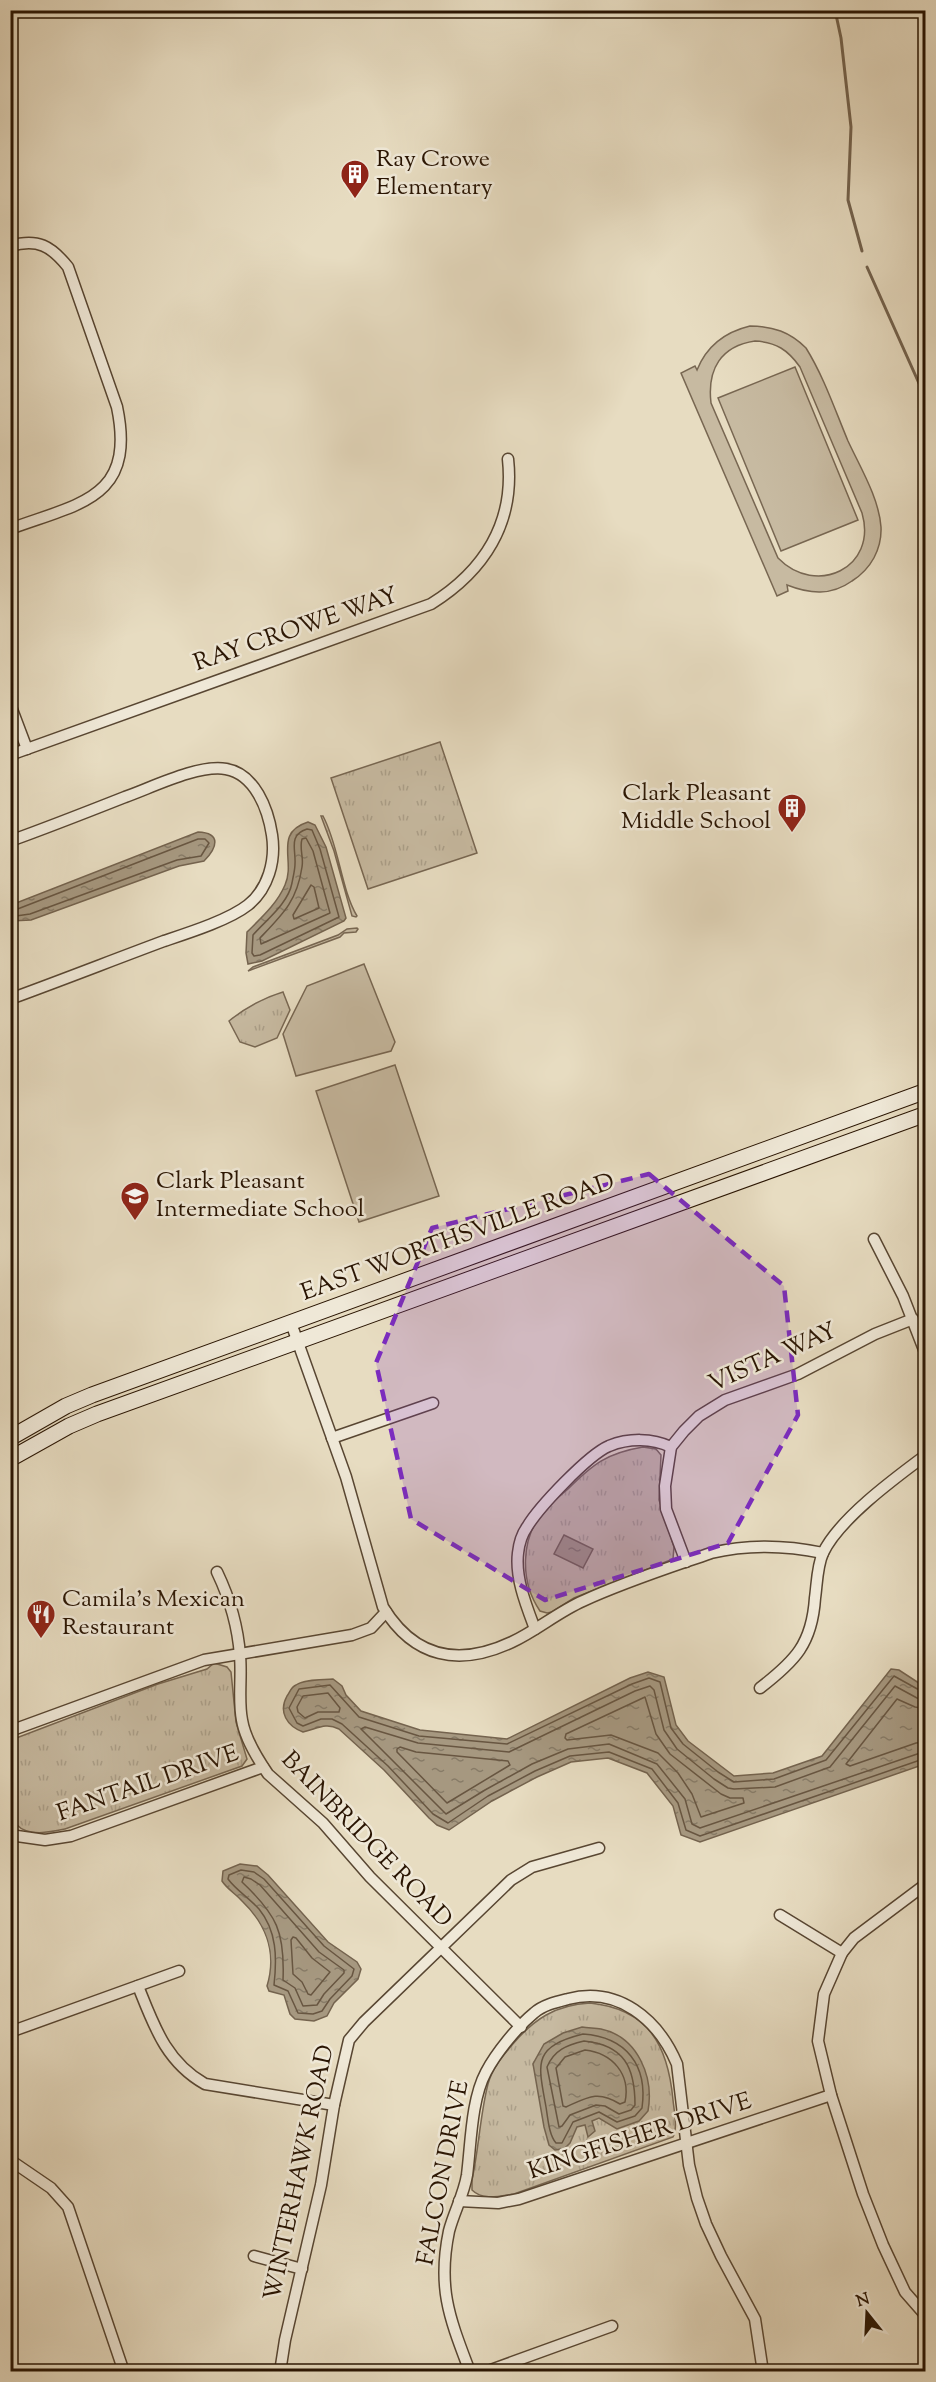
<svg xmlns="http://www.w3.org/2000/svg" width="936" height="2382" font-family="'Sorts Mill Goudy',serif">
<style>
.grass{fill:#c7baa1;stroke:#786752;stroke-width:1.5;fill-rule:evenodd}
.park{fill:url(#park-tufts);stroke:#786752;stroke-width:1.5}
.garden{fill:url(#garden-dots);stroke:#786752;stroke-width:1.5}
.water{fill:url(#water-ripples);stroke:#74634e;stroke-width:1.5}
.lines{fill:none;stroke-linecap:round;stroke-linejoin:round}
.shore{stroke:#685641;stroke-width:1.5}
.stream{stroke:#74634e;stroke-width:3}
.street-casing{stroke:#584632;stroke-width:13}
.secondary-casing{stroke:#291402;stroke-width:17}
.street{stroke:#efe8d7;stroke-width:10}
.secondary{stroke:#efe8d7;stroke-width:15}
.marked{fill:#7b2cbf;fill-opacity:0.2;stroke:#7b2cbf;stroke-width:4.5;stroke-dasharray:12 8;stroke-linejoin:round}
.labels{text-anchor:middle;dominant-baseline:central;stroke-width:5;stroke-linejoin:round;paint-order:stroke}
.poi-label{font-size:24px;fill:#291402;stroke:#efe8d7;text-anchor:start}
.street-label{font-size:24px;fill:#291402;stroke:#efe8d7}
</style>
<defs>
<pattern id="park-tufts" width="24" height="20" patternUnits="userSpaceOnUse" patternTransform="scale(1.5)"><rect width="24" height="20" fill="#c7baa1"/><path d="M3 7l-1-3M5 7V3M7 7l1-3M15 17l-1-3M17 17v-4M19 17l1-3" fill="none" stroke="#ab9f89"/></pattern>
<pattern id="garden-dots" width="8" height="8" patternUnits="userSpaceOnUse" patternTransform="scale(1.5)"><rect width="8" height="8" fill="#c7baa1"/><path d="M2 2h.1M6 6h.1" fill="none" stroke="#ab9f89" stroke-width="1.8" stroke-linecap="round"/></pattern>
<pattern id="water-ripples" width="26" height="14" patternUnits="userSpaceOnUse" patternTransform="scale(1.5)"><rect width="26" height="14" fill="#a69880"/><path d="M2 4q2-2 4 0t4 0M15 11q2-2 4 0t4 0" fill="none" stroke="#877b67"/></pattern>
</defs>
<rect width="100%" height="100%" fill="#e7dcc1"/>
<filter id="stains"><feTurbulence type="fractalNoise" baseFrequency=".00333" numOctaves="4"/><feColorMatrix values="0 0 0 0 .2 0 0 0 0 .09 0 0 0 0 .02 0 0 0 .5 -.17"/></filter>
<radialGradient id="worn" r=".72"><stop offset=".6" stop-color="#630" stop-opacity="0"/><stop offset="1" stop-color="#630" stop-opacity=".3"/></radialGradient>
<g class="grass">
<path d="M 750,326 C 773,326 790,332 806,348 C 824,377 835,410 848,441 C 860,467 879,498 881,527 C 882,549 871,569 852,581 C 831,596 810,594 787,585 L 788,591 L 777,596 L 681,373 L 695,366 L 697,370 C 707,345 725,332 750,326 ZM 755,341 C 776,342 788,350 800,367 L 862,513 C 878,568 816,597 778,558 L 711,403 C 707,369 721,346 755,341 Z"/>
<polygon points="795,367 858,520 781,551 718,398"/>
<polygon points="364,964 395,1042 391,1051 296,1076 283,1034 307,986"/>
<polygon points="395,1065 439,1196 359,1222 316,1091"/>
</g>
<g class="park">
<polygon points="440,742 477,853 368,889 331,778"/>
<path d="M 283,992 L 290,1010 L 277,1038 L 255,1047 L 240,1042 L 229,1021 C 245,1008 263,998 283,992 Z"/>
<path d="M 643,1447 L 656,1449 L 661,1455 L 659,1500 L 674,1547 L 673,1559 L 574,1598 L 552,1612 L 547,1613 L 540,1611 C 520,1582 520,1538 544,1511 C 551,1503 560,1496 568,1489 C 593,1464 607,1453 643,1447 Z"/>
<path d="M 214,1663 L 227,1667 L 231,1672 L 236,1722 L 247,1759 L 242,1766 L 65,1829 C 51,1832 28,1837 17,1825 L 11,1779 L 11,1740 L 158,1684 L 207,1669 Z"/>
<path d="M 590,2003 C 649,2009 668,2046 673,2100 C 674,2111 678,2127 673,2137 L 514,2194 C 500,2196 483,2201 472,2190 L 472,2180 C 479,2148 480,2115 488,2084 C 492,2069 502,2057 512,2045 C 534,2019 555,2005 590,2003 Z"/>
</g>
<g class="garden">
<path d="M 321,816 L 323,816 C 339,846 341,889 357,916 L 356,917 L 352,916 L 334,851 Z"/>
<polygon points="357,928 358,929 356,932 344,933 340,937 248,971 253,967 338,935 347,929"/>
</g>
<g class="water">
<path d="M 308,822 L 315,825 L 326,847 L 346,918 L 344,921 L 262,961 L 248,964 L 246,953 L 247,932 C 261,918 277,904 285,885 C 296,861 273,833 308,822 Z"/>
<path d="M 198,832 C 222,833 217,848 204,861 L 179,866 L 31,920 L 11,921 L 11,905 Z"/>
<polygon points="564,1535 593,1549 583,1568 554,1554"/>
<path d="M 891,1669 L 899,1670 L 925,1687 L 925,1764 L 700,1842 L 681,1835 L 673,1806 L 647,1773 L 608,1758 L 571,1762 L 537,1777 L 492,1801 L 449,1830 L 437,1825 L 429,1818 L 384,1770 L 339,1729 C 325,1722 317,1729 303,1732 C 287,1726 278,1712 287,1696 C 290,1692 291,1687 296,1685 C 305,1679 322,1680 333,1679 L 342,1686 L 346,1695 L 361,1711 L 420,1730 L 507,1739 L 630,1678 L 648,1672 L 664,1677 L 676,1725 L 688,1741 L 734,1776 L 773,1773 L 822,1756 Z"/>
<path d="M 240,1864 L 257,1866 L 268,1875 L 328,1942 L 357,1962 L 361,1969 L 358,1979 L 334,2003 L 327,2016 L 314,2021 L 295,2019 L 290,2014 L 284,1995 L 269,1991 L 267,1986 C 277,1953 266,1924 242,1901 C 236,1894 227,1889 222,1881 L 223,1871 Z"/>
<path d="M 582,2027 C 588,2028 595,2028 601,2029 C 638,2037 654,2077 648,2111 L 639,2121 L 617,2129 L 599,2118 L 592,2121 L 595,2131 L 588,2137 L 585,2125 L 577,2127 L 570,2143 L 564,2149 L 555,2150 L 549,2145 L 544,2127 L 533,2064 L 544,2044 L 563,2033 Z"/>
</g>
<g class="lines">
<g class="shore">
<path d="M 307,829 L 312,830 L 320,849 L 339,917 L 260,955 L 254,956 L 252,953 L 253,935 C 266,920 288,904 292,883 C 293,877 295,870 295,864 C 296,849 288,835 307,829 Z"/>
<path d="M 306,838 L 313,851 L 330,913 L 261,944 L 260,938 C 283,914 297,901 302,867 C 304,857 299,849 302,839 Z"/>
<polygon points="198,839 205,839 209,843 201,856 177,860 30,914 16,916 13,914 15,910"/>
<polygon points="311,885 314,887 319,908 294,919 293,915"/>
<polyline points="926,1692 921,1691 894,1676 826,1760 774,1779 734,1782 718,1772 683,1744 671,1728 660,1682 649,1678 632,1684 507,1744 419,1736 359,1717 330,1685 299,1689 289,1708 297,1723 303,1726 321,1719 332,1719 342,1724 388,1766 433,1814 448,1823 488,1796 535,1771 570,1756 609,1752 652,1769 678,1803 686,1830 700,1836 926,1758"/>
<polygon points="328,1693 340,1708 339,1712 318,1712 305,1718 298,1712 297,1707 303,1696"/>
<polygon points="645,1697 656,1734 670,1754 721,1794 730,1798 743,1798 744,1803 701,1817 692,1794 678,1773 658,1753 611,1735 567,1740 565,1738 566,1734"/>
<polyline points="926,1700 917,1698 895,1686 830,1767 775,1787 734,1789 728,1788 714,1779 677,1749 664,1730 654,1690 650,1686 635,1691 509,1752 418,1743 365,1727 361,1729 446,1814 485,1790 532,1764 568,1749 609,1744 657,1764 685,1799 692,1824 700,1828 926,1751"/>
<polyline points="926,1709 915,1707 897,1699 846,1764 850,1766 916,1743 926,1742"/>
<polygon points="400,1747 416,1752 508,1761 510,1765 447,1803 397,1752 397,1749"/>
<path d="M 241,1870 L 254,1872 L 264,1879 L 324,1946 L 354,1969 L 352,1976 L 330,1999 L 322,2011 L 313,2014 L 298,2013 L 288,1991 L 274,1985 C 277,1958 277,1931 259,1909 C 249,1898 236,1890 228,1879 L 229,1875 Z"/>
<path d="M 244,1877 L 251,1879 L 260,1885 L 319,1952 L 344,1970 L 344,1973 L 324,1994 L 317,2005 L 303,2006 L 295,1988 L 283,1980 C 285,1932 277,1915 242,1882 Z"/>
<polygon points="293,1937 296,1938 312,1958 330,1972 311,1995 308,1994 302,1982 293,1974 291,1940"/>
<path d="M 583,2034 C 626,2037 648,2065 642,2108 L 635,2116 L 617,2122 L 599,2112 L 573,2122 L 562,2143 L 556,2143 C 549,2135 548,2119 546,2107 C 538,2063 532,2047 583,2034 Z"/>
<path d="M 584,2041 C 624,2045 635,2067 635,2105 L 631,2110 L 619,2114 L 605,2106 L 596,2105 L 570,2115 L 562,2126 L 559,2127 L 547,2067 C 554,2050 567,2045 584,2041 Z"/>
<path d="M 585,2050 C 612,2053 631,2074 625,2102 L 620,2104 C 598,2090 588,2097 566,2107 L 563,2106 L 556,2068 L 565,2057 Z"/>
</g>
<g class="stream">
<polyline points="835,10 841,38 851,127 848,200 862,251"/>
<polyline points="867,267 926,399"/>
</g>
<g class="street-casing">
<g id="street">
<path d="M 10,246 C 38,238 51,246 68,267 L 117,407 C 136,499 80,503 10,529"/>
<polyline points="10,704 27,749"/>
<path d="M 10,755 L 431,604 C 484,571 515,523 508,459"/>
<path d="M 10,841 C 49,827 87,812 125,797 C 151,788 198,764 226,769 C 255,774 268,809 272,835 C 276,861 268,889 248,905 C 229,920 188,933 164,941 C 113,960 62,980 10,999"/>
<polyline points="874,1239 903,1296 926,1355"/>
<path d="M 291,1323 L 346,1477 L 383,1607 C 414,1658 459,1667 512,1642 C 536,1631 558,1612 583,1601 C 624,1582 668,1568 711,1553 C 748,1544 785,1545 823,1553"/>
<polyline points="332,1438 433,1403"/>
<polyline points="686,1562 666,1509 665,1486 671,1447 684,1431 699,1416 725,1400 798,1374 875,1334 913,1319"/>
<path d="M 217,1572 C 229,1597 238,1627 240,1656 C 242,1677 238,1700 242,1720 C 245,1739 257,1758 268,1774 L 323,1823 L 370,1877 L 521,2027"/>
<path d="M 535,1629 C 526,1605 515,1578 518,1553 C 519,1544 522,1534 527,1527 C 539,1507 588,1455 609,1446 C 629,1438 652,1438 671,1447"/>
<path d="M 760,1688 C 795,1661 812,1644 815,1598 C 817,1584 817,1566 823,1553 C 839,1519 895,1478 926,1455"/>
<polyline points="10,1731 204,1660 352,1635 371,1628 386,1612"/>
<polyline points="10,1835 45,1840 71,1836 263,1767"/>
<polyline points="926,1884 854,1938 842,1953 824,1994 818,2041 831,2095 863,2194 883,2245 905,2292 926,2316"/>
<polyline points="780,1915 842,1953"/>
<path d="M 138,1986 C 154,2026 166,2062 205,2084 L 334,2105"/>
<polyline points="10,2032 179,1971"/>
<polyline points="10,2160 51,2188 68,2207 124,2372"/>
<polyline points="459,2201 498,2203 519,2199 831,2095"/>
<polyline points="254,2256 302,2269"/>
<polyline points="280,2372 285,2340 321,2185 334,2105 349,2040 364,2022 511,1880 532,1867 599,1848"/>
<path d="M 470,2372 C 450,2319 437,2289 449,2231 C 454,2212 464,2194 467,2175 C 471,2144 471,2100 486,2072 C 496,2053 517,2027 534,2013 C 543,2005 556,2002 568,1999 C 618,1986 658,2019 677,2064 L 689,2165 L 697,2198 L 706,2224 L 721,2256 L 755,2319 L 763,2372"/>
<polyline points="485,2372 612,2326"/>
</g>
</g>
<g class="secondary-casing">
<g id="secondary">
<polyline points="10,1438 66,1406 92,1395 926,1091"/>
<polyline points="10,1459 69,1426 97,1414 926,1114"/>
</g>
</g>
<use href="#street" class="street"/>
<use href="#secondary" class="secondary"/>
</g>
<path class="marked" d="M 649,1174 L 784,1286 L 798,1415 L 728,1543 L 545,1600 L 411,1519 L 376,1363 L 432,1228 Z"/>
<defs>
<g id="building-pin" transform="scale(1.5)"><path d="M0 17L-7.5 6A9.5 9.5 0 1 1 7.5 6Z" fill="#8f2418" stroke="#efe8d7"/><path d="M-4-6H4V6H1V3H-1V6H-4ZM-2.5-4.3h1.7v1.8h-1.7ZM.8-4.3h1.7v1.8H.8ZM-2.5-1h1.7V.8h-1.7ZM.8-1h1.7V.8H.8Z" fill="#fff"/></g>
<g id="school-pin" transform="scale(1.5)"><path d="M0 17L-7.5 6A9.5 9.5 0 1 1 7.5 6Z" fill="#8f2418" stroke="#efe8d7"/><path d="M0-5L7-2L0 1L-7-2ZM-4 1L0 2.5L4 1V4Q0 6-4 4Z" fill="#fff"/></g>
<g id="restaurant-pin" transform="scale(1.5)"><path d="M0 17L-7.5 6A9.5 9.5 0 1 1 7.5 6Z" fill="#8f2418" stroke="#efe8d7"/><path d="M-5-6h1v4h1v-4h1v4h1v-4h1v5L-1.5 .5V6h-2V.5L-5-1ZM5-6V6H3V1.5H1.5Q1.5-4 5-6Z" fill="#fff"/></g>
</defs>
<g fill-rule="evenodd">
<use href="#building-pin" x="355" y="174"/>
<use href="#building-pin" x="792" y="808"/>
<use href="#school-pin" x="135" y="1196"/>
<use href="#restaurant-pin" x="41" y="1614"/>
</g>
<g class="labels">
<g class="poi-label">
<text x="376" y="160">Ray Crowe<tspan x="376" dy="28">Elementary</tspan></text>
<text x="771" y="794" text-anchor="end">Clark Pleasant<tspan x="771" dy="28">Middle School</tspan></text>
<text x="156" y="1182">Clark Pleasant<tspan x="156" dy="28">Intermediate School</tspan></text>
<text x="62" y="1600">Camila's Mexican<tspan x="62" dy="28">Restaurant</tspan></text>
</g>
<g class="street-label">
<text transform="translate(296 630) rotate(-19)">RAY CROWE WAY</text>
<text transform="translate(458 1238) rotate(-20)">EAST WORTHSVILLE ROAD</text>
<text transform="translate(773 1358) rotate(-24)">VISTA WAY</text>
<text transform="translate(148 1784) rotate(-19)">FANTAIL DRIVE</text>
<text transform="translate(366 1840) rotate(46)">BAINBRIDGE ROAD</text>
<text transform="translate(640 2137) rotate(-18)">KINGFISHER DRIVE</text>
<text transform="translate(300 2173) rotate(-78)">WINTERHAWK ROAD</text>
<text transform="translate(444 2173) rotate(-79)">FALCON DRIVE</text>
</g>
</g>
<rect width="936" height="2382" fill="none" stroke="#e7dcc1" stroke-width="36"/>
<rect x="12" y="12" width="912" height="2358" fill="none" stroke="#291402" stroke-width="3"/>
<rect x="18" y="18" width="900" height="2346" fill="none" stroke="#291402" stroke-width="1.5"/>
<g transform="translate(867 2313) rotate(342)" stroke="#efe8d7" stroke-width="4.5" paint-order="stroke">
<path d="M0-4.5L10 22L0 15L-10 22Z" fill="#291402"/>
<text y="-9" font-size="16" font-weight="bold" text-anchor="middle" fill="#291402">N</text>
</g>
<rect width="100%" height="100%" filter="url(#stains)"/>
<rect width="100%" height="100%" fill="url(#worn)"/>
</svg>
